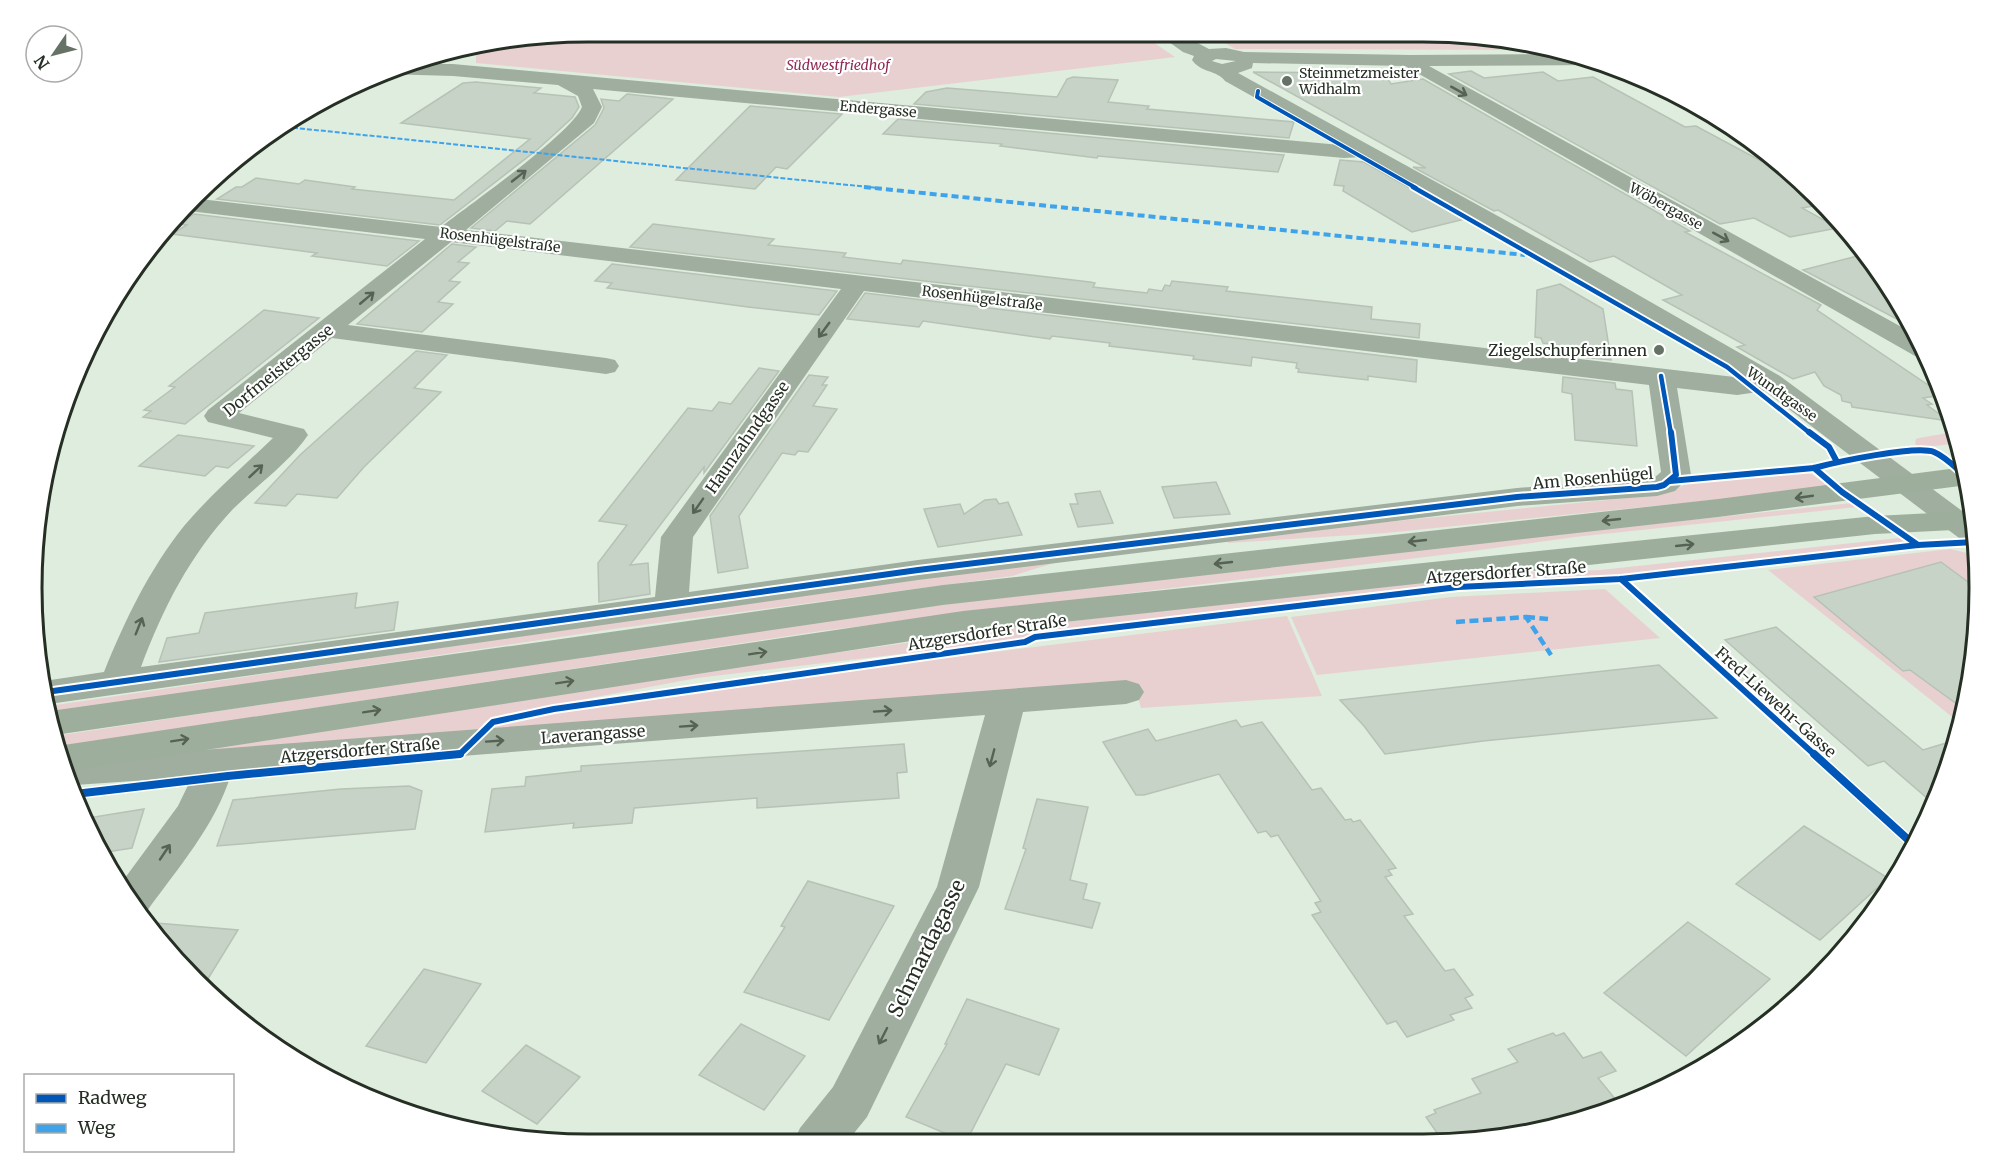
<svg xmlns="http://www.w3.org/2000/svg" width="2011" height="1176" font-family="Merriweather,serif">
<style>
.green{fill:#e8d0d1}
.building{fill:#c7d3c6;stroke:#b6c2b5;stroke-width:1.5}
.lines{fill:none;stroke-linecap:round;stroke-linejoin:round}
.minor{fill:#9fae9e;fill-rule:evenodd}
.major{fill:#9daf9c;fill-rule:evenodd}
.quiet-far2{stroke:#3ea3eb;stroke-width:2;stroke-dasharray:5 2;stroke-linecap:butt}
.quiet-far1{stroke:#3ea3eb;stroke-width:4;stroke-dasharray:7 4;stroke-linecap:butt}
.quiet{stroke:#3ea3eb;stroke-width:4.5;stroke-dasharray:9 4.5;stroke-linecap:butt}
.cycleway-far3-casing{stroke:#fff;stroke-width:6}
.cycleway-far2-casing{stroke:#fff;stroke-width:8}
.cycleway-far1-casing{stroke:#fff;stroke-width:10}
.cycleway-casing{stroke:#fff;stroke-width:11}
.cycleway-far3{stroke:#0057b8;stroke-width:4}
.cycleway-far2{stroke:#0057b8;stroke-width:4.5}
.cycleway-far1{stroke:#0057b8;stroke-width:6}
.cycleway{stroke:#0057b8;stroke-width:8}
.oneway{stroke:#566255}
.oneway2{stroke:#556254}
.poi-dot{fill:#667265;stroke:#fff;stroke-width:2}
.labels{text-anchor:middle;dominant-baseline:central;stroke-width:4.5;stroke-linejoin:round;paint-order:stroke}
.far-park-label{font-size:14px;font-style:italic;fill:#902a54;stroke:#fff}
.far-poi-label{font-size:14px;fill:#252f24;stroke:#fff;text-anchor:start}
.far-street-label{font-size:14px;fill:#252f24;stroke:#fff}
.poi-label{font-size:16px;fill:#252f24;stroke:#fff;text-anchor:end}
.street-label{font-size:16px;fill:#252f24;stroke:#fff}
.near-street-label{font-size:20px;fill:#252f24;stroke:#fff}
.rim{fill:none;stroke:#252f24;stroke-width:3}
</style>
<rect width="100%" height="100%" fill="#deeddd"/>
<g class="green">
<polygon points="588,32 1138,32 1175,57 839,97 476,63 476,50"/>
<polygon points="1207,32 1460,33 1545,50 1235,49"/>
<polygon points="1954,432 1958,443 1920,448 1915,444 1916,439 1919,438"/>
<polygon points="1799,470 1810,473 1831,488 1386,533 1228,543 1227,540 1327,528 1657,495 1669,492 1693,481"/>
<path d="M 1852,503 L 1857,507 L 1575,537 L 1458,553 L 821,631 L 57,747 L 55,736 C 361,690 667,640 974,601 C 1266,563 1559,534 1852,503 Z"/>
<polygon points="1899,538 1905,542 1712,566 1609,576 1448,583 1032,633 1020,640 697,678 505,714 486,721 477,731 166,753 697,672 1020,627 1484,574 1600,570"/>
<path d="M 1950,549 L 1976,555 C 1981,608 1976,673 1961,724 L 1768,570 Z"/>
<polygon points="1057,562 1012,576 620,628 50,713 49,706 831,590"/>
<polygon points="1605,589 1660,638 1317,675 1291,617 1451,597"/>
<polygon points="1287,616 1322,696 1141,708 1135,687 476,740 500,722 691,689"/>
</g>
<g class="building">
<polygon points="1471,71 1484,78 1543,72 1558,81 1593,77 1685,127 1696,126 1802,183 1825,204 1802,208 1838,228 1790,237 1754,218 1720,224 1449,74"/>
<polygon points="1253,72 1385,73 1391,84 1423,79 1690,231 1685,232 1821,305 1817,310 1943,395 1923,398 1932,404 1927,405 1949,421 1852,407 1851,403 1842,401 1841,395 1824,386 1815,372 1793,379 1737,347 1745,345 1663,300 1682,295 1614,256 1590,262 1498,210 1494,211 1413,167 1426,168"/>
<polygon points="1073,77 1118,80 1108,102 1149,106 1147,109 1294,122 1289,138 914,104 926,92 947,88 1057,97 1067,79"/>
<polygon points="476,82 541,88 534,93 575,97 579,107 572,118 538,149 440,225 217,199 236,187 242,187 256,178 299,184 305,180 355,187 352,189 454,200 530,139 401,123 463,83"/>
<polygon points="627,94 673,99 530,224 507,221 495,231 471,228 595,125 604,108 601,99 619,101"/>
<polygon points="750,106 842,114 787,169 776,167 755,189 676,180"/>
<polygon points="898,119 1284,155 1278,172 1098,156 1097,158 1000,146 1002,144 883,134"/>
<polygon points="1340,160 1364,162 1465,219 1412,232 1343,191 1344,186 1334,185"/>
<polygon points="194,214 419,241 387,266 312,256 317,253 172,234 187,225 179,224"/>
<polygon points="653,224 774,239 768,245 846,253 843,257 901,264 903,260 1090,282 1095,283 1093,287 1147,293 1149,289 1162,291 1165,285 1170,286 1172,281 1228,287 1226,291 1372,307 1371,319 1420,324 1419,338 630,247"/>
<polygon points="452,244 476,247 458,262 469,263 449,281 460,282 438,302 453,304 422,332 357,324"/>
<polygon points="1857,256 1875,266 1886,279 1912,327 1803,270"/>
<polygon points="612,264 837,291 819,315 748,307 607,288 612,283 595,281"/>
<polygon points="1560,284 1603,309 1611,360 1563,355 1563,346 1543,343 1541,338 1535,337 1537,290"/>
<polygon points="865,293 1417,360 1416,382 1368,376 1368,380 1298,372 1299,369 1296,368 1297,363 1252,357 1251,366 1193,359 1194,356 1109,346 1110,343 1052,336 1050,339 923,321 919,327 847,319"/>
<polygon points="264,310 319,318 185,424 143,417 151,411 144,410 175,387 169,386"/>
<polygon points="416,351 447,355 414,388 441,392 364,467 337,498 297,494 286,506 255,503 300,455"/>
<polygon points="759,368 779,371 704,473 704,467 630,565 648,563 650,594 599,602 598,563 627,525 599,521 688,408 712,411 719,402 731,404"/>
<polygon points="809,375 828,377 822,385 827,385 813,406 837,409 808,452 798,451 795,455 782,453 739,516 748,568 718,573 710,516"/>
<polygon points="1563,377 1615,383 1616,389 1632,391 1637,446 1575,440 1572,394 1562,392"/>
<polygon points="178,435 200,438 254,446 228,468 216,466 205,476 139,466"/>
<polygon points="1216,482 1230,514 1174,518 1162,487"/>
<polygon points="1100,491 1113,523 1078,527 1070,504 1078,504 1075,494"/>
<polygon points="996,499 999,504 1008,502 1022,535 938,547 924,509 960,504 964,514 985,500"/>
<polygon points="1941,562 1979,590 1969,696 1965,710 1910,670 1903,671 1814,597"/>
<polygon points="357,593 355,608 398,602 394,630 159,662 167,638 199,633 205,613"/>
<polygon points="1776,627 1923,750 1956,740 1935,805 1884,761 1868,766 1725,640"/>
<polygon points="1659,665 1717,718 1483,741 1385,754 1364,726 1340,700"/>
<polygon points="1236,720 1241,727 1262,722 1312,790 1321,788 1345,820 1351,819 1353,822 1360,820 1396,868 1388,870 1392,875 1385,877 1413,914 1404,916 1445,971 1454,969 1473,995 1465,998 1472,1008 1450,1015 1454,1020 1407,1037 1396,1021 1387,1024 1312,915 1321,912 1315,903 1321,901 1278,835 1271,837 1266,831 1258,833 1219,774 1144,795 1136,795 1103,742 1148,729 1156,741"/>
<polygon points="904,744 907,772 897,773 899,798 757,808 757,798 634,808 632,823 573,828 574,823 485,832 492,789 525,786 526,777 581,771 581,766"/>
<polygon points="409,786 422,791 415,829 217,846 233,800 341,789"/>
<polygon points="1037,799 1088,807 1070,880 1087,884 1083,899 1100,903 1092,928 1005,909 1026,849 1023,848"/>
<polygon points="144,809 132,848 107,852 88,818"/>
<polygon points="1804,826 1888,878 1820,940 1736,884"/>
<polygon points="808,881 894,906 829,1020 744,992 785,927 781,926"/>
<polygon points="144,922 238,930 206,982"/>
<polygon points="1688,922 1770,979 1686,1056 1604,993"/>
<polygon points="424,969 481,984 426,1063 366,1046"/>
<polygon points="967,999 1059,1029 1039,1075 1006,1064 966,1142 906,1117 947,1044 945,1044"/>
<polygon points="741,1024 805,1056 764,1110 699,1075"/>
<polygon points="1553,1033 1556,1036 1564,1033 1583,1058 1601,1052 1616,1071 1598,1078 1621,1106 1602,1115 1460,1143 1444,1143 1426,1117 1436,1113 1434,1110 1481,1093 1472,1079 1518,1062 1508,1049"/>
<polygon points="526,1045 580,1077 537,1124 482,1091"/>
</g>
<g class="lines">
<g class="minor">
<path d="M 1155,32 L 1177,32 L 1209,49 L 1226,48 L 1244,52 L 1410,55 L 1566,54 L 1600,61 L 1592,65 L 1429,66 L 1916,335 L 1928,357 L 1915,356 L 1405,66 L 1253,63 L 1252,68 L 1238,73 L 1565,253 L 1780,376 L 1973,519 L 1975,543 L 1963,541 L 1765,391 L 1737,395 L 1677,388 L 1691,475 L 1675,491 L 1657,496 L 1517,506 L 918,580 L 49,704 L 44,681 L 104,672 C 125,620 149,570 184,526 C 211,494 243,467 273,438 L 208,422 L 204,416 L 208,410 L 425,239 L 189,211 L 200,199 L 441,227 C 469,205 571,134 582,107 L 578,96 L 558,85 L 453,76 L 385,74 L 403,64 L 453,64 L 1340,145 L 1225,81 C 1217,70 1201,73 1192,60 L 1194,56 L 1183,52 ZM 1216,59 L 1236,61 L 1222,64 L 1212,61 ZM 593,89 L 1344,158 L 1360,157 L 1549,263 L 1743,378 L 466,230 L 594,123 L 602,107 ZM 451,242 L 841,289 L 661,537 L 655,597 L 141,667 C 163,608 190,555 233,509 C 256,486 291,461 308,435 L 304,429 L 239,413 L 332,338 L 606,374 L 615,372 L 619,366 L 615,360 L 606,358 L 348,325 ZM 864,291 L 1649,385 L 1661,472 L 1654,478 L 1517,488 L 918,560 L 689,592 L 693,537 Z"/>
<path d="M 1126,680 L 1139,684 L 1144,692 L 1139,700 L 1126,704 L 1023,712 L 979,887 L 867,1117 L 846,1143 L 793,1143 L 800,1128 L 833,1087 L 937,887 L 985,715 L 231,774 C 216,825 177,869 147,911 L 140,914 L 122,882 L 178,806 L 192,777 L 75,785 L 70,783 L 61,767 L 58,751 L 80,757 L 216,749 Z"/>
</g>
<g class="major">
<polygon points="1965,467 1968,485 1718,517 943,605 55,735 50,711 943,585 1718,499"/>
<polygon points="1972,511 1973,529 1875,534 963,633 63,772 57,746 963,611 1875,516"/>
</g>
<polyline class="quiet-far2" points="286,127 878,188"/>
<polyline class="quiet-far1" points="864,187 1525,255"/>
<g class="quiet">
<polyline points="1526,617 1548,619"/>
<polyline points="1456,622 1526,617 1551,655"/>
</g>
<g class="cycleway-far3-casing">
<polyline id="cycleway-far3" points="1258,91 1257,97 1416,188"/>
</g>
<g class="cycleway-far2-casing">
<g id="cycleway-far2">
<polyline points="1413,187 1727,367 1811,434"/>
<polyline points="1661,376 1671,434"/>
</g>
</g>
<g class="cycleway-far1-casing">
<g id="cycleway-far1">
<polyline points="1809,432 1829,447 1837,462"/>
<polyline points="1814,468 1842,492 1918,545"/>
<path d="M 1670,481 L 1814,468 C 1836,462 1916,445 1934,452 C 1946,457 1958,470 1968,478"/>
<polyline points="1621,579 1815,755"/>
<polyline points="46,692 918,570 1517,497 1657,487 1664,485 1676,475 1671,432"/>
<polyline points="455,755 459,755 493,722 554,709 1025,642 1035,637 1458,587 1621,579 1918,545 1975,542"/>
</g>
</g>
<g class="cycleway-casing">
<g id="cycleway">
<polyline points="1814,754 1914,845"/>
<polyline points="75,794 228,776 460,754"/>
</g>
</g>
<use href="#cycleway-far3" class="cycleway-far3"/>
<use href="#cycleway-far2" class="cycleway-far2"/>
<use href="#cycleway-far1" class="cycleway-far1"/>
<use href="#cycleway" class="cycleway"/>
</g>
<defs><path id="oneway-shaft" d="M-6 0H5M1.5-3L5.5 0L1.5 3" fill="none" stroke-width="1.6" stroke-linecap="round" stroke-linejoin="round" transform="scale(1.5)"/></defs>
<g class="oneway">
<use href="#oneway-shaft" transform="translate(1459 91) rotate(29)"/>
<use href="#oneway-shaft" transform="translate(519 176) rotate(-38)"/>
<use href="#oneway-shaft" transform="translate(1721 237) rotate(29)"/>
<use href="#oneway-shaft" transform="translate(367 298) rotate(-40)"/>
<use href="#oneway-shaft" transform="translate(824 330) rotate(126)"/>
<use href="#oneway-shaft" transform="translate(256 471) rotate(-43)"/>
<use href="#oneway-shaft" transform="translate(698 506) rotate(125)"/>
<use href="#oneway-shaft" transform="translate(139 626) rotate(-68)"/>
<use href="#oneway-shaft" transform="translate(883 711) rotate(-4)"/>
<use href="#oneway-shaft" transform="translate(689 726) rotate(-4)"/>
<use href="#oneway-shaft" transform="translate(495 741) rotate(-4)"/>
<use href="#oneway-shaft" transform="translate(992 758) rotate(105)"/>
<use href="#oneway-shaft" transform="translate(165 852) rotate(-56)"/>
<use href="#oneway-shaft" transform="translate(883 1036) rotate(117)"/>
</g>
<g class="oneway2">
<use href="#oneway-shaft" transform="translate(1804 497) rotate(172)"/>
<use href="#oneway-shaft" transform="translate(1611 520) rotate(174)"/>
<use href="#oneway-shaft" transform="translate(1417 541) rotate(174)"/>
<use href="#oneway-shaft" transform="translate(1685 545) rotate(-6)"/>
<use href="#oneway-shaft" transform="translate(1223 563) rotate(174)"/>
<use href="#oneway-shaft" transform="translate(758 653) rotate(-9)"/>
<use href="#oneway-shaft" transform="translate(565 682) rotate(-9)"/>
<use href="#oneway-shaft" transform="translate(372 711) rotate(-9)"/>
<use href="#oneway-shaft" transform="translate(180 740) rotate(-9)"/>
</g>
<g class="poi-dot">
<circle cx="1287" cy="81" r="6"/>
<circle cx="1659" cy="350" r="6"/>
</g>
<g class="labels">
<g class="far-park-label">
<text x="838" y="65">Südwestfriedhof</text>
</g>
<g class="far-poi-label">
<text x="1299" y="73">Steinmetzmeister<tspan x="1299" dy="16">Widhalm</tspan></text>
</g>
<g class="far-street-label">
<text transform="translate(878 109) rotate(5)">Endergasse</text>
<text transform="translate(1666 206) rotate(29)">Wöbergasse</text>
<text transform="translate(500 240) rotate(7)">Rosenhügelstraße</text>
<text transform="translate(982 298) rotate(7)">Rosenhügelstraße</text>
<text transform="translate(1782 394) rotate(35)">Wundtgasse</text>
</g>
<g class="poi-label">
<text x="1647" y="350">Ziegelschupferinnen</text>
</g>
<g class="street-label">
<text transform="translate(278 370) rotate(-39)">Dorfmeistergasse</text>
<text transform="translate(747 437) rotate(-55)">Haunzahndgasse</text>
<text transform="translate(1593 478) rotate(-5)">Am Rosenhügel</text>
<text transform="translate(1506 572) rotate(-4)">Atzgersdorfer Straße</text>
<text transform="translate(987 632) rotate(-9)">Atzgersdorfer Straße</text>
<text transform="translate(1776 702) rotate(42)">Fred-Liewehr-Gasse</text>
<text transform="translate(593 734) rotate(-4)">Laverangasse</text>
<text transform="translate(360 750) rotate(-5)">Atzgersdorfer Straße</text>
</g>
<g class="near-street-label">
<text transform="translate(926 948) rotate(-64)">Schmardagasse</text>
</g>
</g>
<path d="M0 0H2011V1176H0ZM588 42H1423A546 546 0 0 1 1969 588V588A546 546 0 0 1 1423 1134H588A546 546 0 0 1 42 588V588A546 546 0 0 1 588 42Z" fill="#fff" fill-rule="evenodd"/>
<path class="rim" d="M588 42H1423A546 546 0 0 1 1969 588V588A546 546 0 0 1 1423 1134H588A546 546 0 0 1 42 588V588A546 546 0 0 1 588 42Z"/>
<rect x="24" y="1074" width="210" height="78" fill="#ffffff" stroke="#a8aca7" stroke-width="1.5"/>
<rect x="36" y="1094" width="30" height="9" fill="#0057b8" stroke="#a8aca7" stroke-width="1.5"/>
<text x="78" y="1104" font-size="18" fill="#252f24">Radweg</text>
<rect x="36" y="1124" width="30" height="9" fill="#3ea3eb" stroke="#a8aca7" stroke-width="1.5"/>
<text x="78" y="1134" font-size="18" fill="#252f24">Weg</text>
<g transform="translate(54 54) rotate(235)"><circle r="28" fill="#ffffff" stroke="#a8aca7" stroke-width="1.5"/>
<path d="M0-4.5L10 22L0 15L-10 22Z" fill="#667265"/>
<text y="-9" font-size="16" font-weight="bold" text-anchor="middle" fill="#252f24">N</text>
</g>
</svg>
